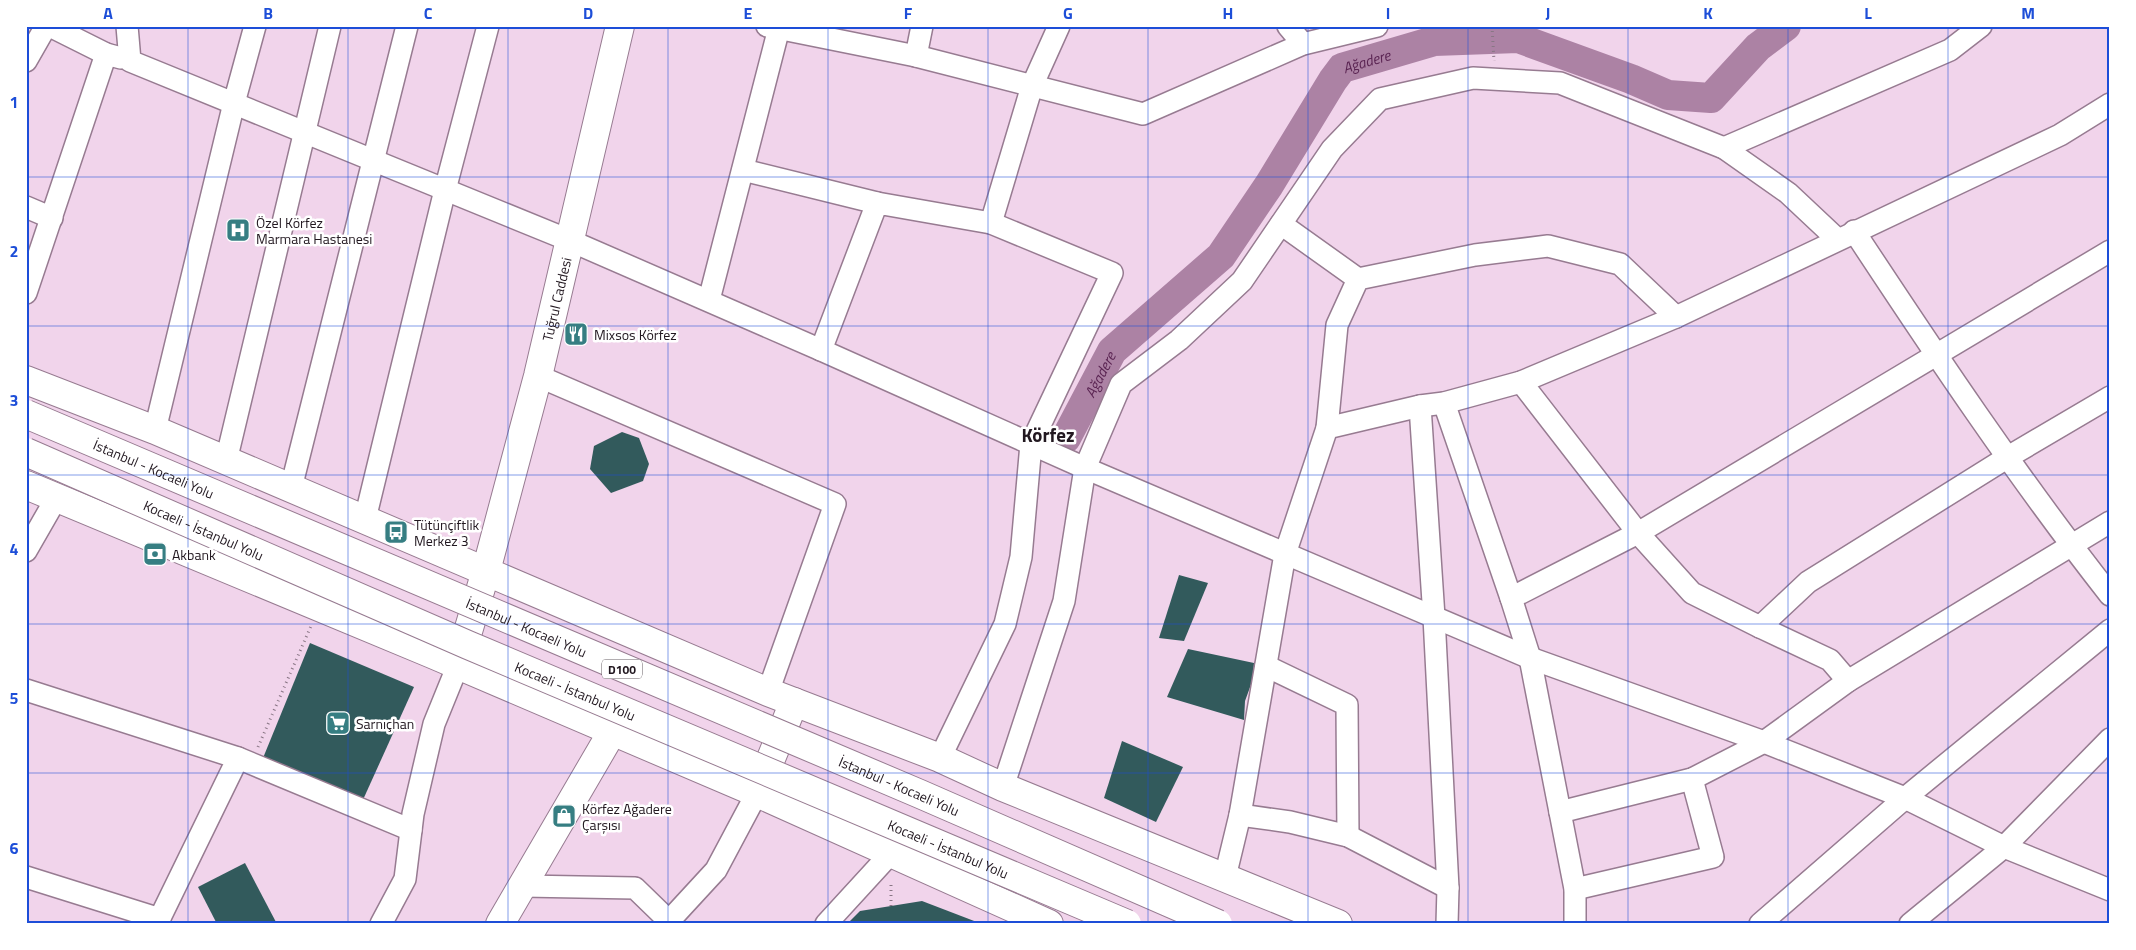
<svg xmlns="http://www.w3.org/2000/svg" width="2136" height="950" font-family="'Titillium Web',sans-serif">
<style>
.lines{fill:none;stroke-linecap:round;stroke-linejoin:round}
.river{stroke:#ac82a4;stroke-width:30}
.building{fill:#325a5c}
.minor-casing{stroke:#977b91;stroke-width:24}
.major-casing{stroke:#977b91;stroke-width:30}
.path{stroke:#897685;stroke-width:3;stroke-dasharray:1 4;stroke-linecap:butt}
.minor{stroke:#fff;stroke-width:21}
.major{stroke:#fff;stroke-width:28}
.highway-bridge-casing{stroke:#977b91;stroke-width:30;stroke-linecap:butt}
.highway-bridge{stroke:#fff;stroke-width:28}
.grid{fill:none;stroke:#1d4ed8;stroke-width:1;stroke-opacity:0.55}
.labels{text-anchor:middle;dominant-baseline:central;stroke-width:5;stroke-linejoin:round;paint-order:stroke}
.shield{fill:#fff;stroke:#645d63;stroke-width:1}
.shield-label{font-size:12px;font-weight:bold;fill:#221820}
.poi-label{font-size:14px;fill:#221820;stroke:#fff;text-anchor:start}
.street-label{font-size:14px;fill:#221820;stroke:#fff}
.water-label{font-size:15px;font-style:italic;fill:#5b2553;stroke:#fff}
.district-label{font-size:19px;font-weight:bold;fill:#221820;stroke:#fff}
.neatline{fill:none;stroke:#1d4ed8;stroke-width:2}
.grid-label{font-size:16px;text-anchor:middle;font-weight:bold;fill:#1d4ed8}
</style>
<rect width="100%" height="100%" fill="#f1d4eb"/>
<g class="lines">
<path class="river" id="s1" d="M 1066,438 L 1112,351 L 1221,256 L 1269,185 L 1333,80 L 1342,68 L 1434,41 L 1518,38 L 1631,79 L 1668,95 L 1711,98 L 1758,47 L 1786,26"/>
</g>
<g class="building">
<polygon points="622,432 639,438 649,464 643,481 611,493 590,469 594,446"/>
<polygon points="1179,575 1208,583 1184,641 1159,638"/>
<polygon points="310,643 414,687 362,802 263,758"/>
<polygon points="1188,649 1254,663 1253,679 1245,701 1244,720 1167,697"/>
<polygon points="1122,741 1183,767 1156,822 1104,798"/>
<polygon points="245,863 277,924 217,924 198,887"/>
<polygon points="922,901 982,924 847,924 860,911"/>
</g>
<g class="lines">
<g class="minor-casing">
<g id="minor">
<polyline points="50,26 106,54 121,58"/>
<polyline points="127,26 130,61 571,241 821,350 1085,468 1530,658 1764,742 1905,798 2004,847 2110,890"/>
<polyline points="767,26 916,56 1143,114 1303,44 1377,26"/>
<polyline points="1288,26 1303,44"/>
<polyline points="916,56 922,26"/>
<polyline points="26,61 46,26"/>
<polyline points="1724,148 1950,50 1981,26"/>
<polyline points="743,170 877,203"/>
<polyline points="26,207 52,218"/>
<polyline points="991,223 1032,86 1059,26"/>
<polyline points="1281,224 1358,279"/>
<path d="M 1854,231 C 1935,354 2018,478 2110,595"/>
<polyline points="26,293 106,54"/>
<polyline points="709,300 779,28"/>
<polyline points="821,350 877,203 991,223 1112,273 1031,444 1021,557 1005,624 940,758"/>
<polyline points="538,376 835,504 768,692"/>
<polyline points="1521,382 1638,533 1692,593 1760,627 1830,660 1848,681"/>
<polyline points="1444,403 1511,598 1530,658 1575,889 1575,924"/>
<polyline points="1420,406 1434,617 1448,888 1447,924"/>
<polyline points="1327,428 1337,325 1358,279 1475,255 1548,246 1620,264 1676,317"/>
<polyline points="155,430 234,103 255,26"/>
<polyline points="226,461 330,26"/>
<polyline points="291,488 407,26"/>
<polyline points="365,519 445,190 488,26"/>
<polyline points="26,551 57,497"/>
<polyline points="1511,598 1638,533 2110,251"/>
<polyline points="1760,627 1808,582 2008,457 2110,397"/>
<polyline points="1266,666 1347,705 1348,836"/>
<polyline points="26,690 238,758 157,924"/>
<polyline points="238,758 411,830"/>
<polyline points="1003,787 1064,601 1085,468 1121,384 1179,340 1242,281 1332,149 1380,99 1473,78 1560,83 1724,148 1788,193 1837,239"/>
<polyline points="1560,812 1692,779 1764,742 1848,681 2110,522"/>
<polyline points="1240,815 1290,822 1348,836 1448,888"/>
<polyline points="26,877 160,919"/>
<polyline points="1225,877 1240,815 1285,554 1327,428 1420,406 1444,403 1521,382 1676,317 2060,135 2110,104"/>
<polyline points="523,886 635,888 669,921 669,924"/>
<polyline points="1575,889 1713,857 1692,779"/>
<polyline points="669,921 716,870 757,793"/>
<polyline points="381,924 405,879 413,814 434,724 458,665"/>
<polyline points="826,924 892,852"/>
<polyline points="1760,924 1905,798 2110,630"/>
<polyline points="1910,924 2004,847 2110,739"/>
</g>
</g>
<g class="major-casing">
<g id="major">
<polyline points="26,380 155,430 768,692 940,758 1003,787 1338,924"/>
<polyline points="26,485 432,654 757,793 1049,924"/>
<path id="s2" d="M 458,665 L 486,571 L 538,376 L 620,26"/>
<polyline points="757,793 794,702"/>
<polyline points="500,924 612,732"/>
</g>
</g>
<g class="path">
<polyline points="1492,26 1494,61"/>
<polyline points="258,747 311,626"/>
<polyline points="891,906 891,882"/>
</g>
<use href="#minor" class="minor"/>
<use href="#major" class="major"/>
<g class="highway-bridge-casing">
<g id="highway-bridge">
<path id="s3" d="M 26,414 L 920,794 L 1218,924"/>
<path id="s4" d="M 26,452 L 468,645 L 1127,924"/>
</g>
</g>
<use href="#highway-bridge" class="highway-bridge"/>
</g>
<path class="grid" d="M 188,26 L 188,924M 348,26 L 348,924M 508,26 L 508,924M 668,26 L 668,924M 828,26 L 828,924M 988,26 L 988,924M 1148,26 L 1148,924M 1308,26 L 1308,924M 1468,26 L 1468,924M 1628,26 L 1628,924M 1788,26 L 1788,924M 1948,26 L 1948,924M 26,177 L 2110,177M 26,326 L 2110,326M 26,475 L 2110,475M 26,624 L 2110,624M 26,773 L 2110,773"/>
<defs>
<g id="hospital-square" transform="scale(1.25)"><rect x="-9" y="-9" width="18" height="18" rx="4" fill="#367e82" stroke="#fff"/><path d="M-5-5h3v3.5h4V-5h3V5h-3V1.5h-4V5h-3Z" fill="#fff"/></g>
<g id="restaurant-square" transform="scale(1.25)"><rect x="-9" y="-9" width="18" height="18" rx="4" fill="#367e82" stroke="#fff"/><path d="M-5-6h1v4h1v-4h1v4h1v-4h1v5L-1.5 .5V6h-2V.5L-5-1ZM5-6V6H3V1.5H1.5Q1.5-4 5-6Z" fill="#fff"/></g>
<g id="bus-square" transform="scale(1.25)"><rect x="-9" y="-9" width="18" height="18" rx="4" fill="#367e82" stroke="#fff"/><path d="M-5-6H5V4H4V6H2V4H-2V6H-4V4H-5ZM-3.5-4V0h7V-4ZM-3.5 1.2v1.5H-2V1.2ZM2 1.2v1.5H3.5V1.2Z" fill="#fff"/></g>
<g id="bank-square" transform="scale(1.25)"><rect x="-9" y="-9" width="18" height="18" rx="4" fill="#367e82" stroke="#fff"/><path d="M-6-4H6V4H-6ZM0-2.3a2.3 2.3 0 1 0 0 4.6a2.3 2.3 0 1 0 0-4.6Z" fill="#fff"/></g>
<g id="supermarket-square" transform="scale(1.25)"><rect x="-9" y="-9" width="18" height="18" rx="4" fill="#367e82" stroke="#fff"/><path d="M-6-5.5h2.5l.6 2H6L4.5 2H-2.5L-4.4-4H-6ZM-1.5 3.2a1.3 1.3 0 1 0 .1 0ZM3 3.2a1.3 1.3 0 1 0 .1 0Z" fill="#fff"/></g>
<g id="shop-square" transform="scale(1.25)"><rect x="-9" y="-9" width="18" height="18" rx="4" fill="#367e82" stroke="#fff"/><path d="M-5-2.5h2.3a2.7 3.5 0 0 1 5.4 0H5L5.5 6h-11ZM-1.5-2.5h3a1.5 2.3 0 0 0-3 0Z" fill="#fff"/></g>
</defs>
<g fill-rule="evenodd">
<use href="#hospital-square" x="238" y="230"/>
<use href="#restaurant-square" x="576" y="334"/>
<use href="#bus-square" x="396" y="532"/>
<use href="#bank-square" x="155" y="554"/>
<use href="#supermarket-square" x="338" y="723"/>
<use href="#shop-square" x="564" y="816"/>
</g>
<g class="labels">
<rect class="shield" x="602" y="659.5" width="40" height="19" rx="4"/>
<g class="shield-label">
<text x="622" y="669">D100</text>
</g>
<g class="poi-label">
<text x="256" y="222">Özel Körfez<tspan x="256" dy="16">Marmara Hastanesi</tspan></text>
<text x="594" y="334">Mixsos Körfez</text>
<text x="414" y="524">Tütünçiftlik<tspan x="414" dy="16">Merkez 3</tspan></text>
<text x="172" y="554">Akbank</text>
<text x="356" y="723">Sarnıçhan</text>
<text x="582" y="808">Körfez Ağadere<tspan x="582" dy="16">Çarşısı</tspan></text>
</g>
<g class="street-label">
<text stroke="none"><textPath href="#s2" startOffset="379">Tuğrul Caddesi</textPath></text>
<text stroke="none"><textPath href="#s3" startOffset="139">İstanbul - Kocaeli Yolu</textPath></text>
<text stroke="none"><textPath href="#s4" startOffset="194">Kocaeli - İstanbul Yolu</textPath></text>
<text stroke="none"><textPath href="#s3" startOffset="544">İstanbul - Kocaeli Yolu</textPath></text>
<text stroke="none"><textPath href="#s4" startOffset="599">Kocaeli - İstanbul Yolu</textPath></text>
<text stroke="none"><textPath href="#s3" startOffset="949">İstanbul - Kocaeli Yolu</textPath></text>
<text stroke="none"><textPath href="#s4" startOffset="1004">Kocaeli - İstanbul Yolu</textPath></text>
</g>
<g class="water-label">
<text stroke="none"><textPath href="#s1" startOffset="492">Ağadere</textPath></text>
<text stroke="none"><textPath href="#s1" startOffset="72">Ağadere</textPath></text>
</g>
<g class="district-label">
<text x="1048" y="434">Körfez</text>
</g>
</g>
<rect width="2136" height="950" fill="none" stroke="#ffffff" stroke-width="55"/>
<rect x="28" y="28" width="2080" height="894" class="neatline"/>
<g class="grid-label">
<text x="108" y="19">A</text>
<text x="268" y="19">B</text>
<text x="428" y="19">C</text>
<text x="588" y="19">D</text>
<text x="748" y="19">E</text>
<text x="908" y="19">F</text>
<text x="1068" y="19">G</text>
<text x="1228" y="19">H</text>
<text x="1388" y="19">I</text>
<text x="1548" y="19">J</text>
<text x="1708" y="19">K</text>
<text x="1868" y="19">L</text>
<text x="2028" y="19">M</text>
<text x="14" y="108">1</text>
<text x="14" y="257">2</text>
<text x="14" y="406">3</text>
<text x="14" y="555">4</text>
<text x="14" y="704">5</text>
<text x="14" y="854">6</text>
</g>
</svg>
